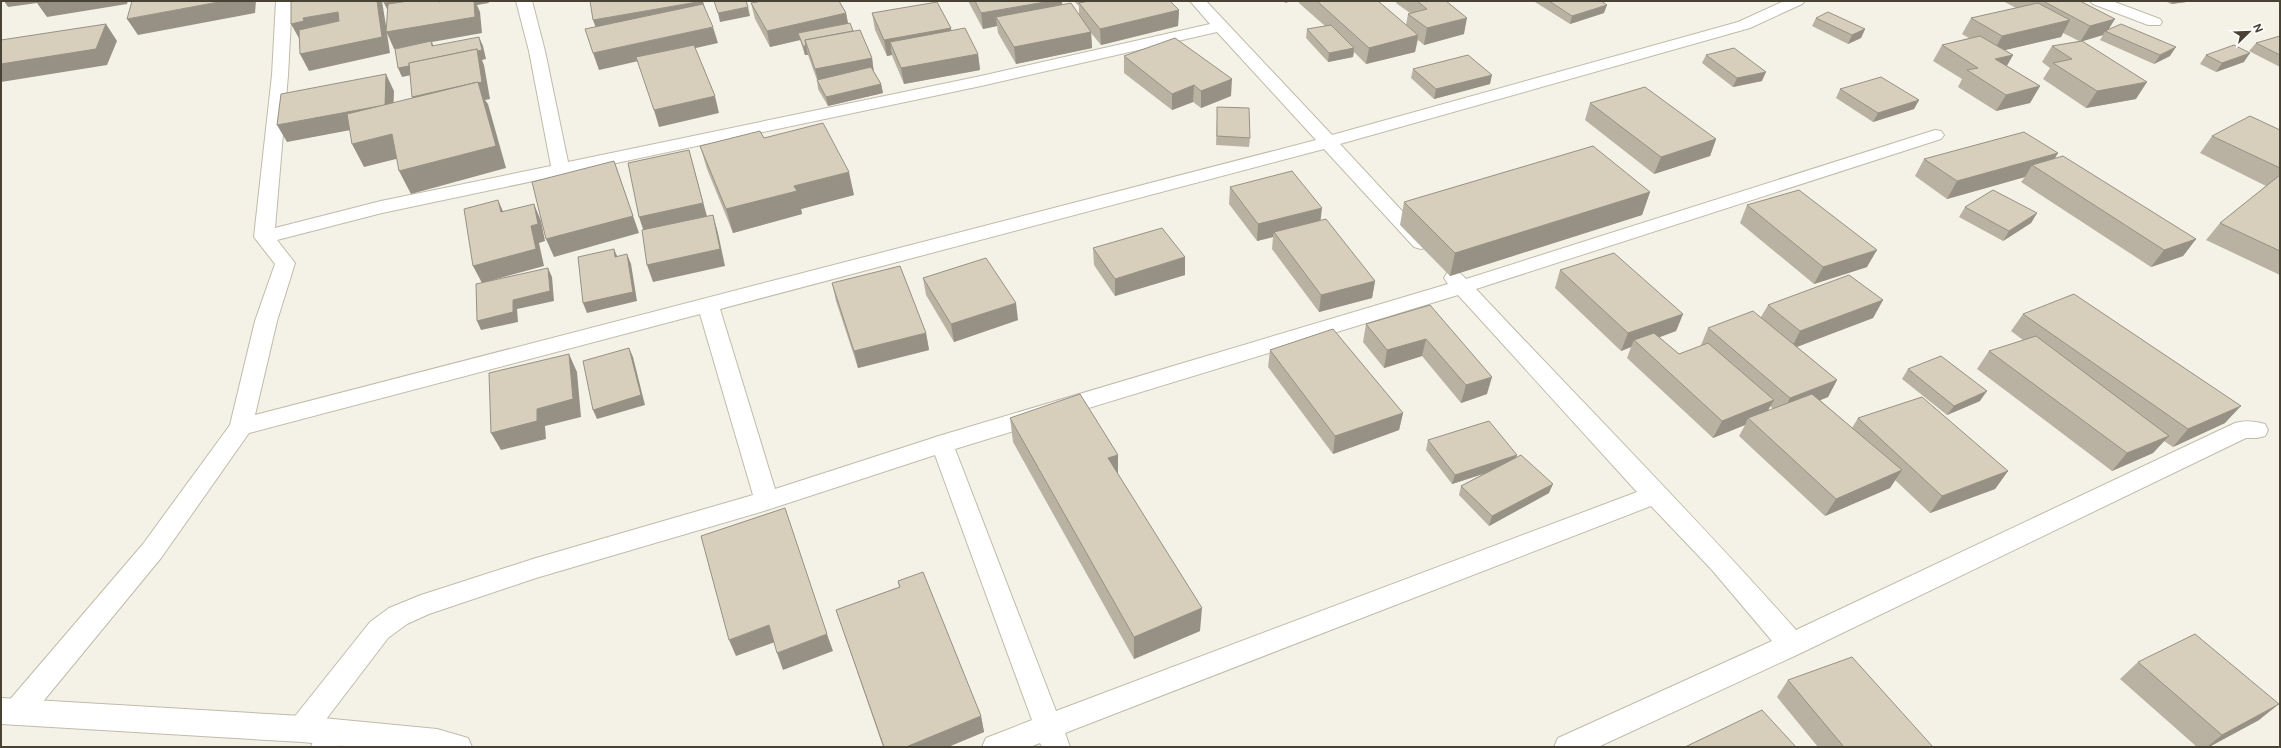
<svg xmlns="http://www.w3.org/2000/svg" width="2281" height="748" font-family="'Public Sans',sans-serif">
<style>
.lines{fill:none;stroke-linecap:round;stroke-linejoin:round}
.minor-casing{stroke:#c0bba9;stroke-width:2}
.tertiary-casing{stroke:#c0bba9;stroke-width:2}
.minor{fill:#fff;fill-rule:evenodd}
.tertiary{fill:#fff;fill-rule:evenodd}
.wall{fill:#b9b2a2;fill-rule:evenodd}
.shaded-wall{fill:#969184}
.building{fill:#d7cfbc;stroke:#969184}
</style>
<rect width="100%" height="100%" fill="#f4f2e7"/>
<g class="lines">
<g class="minor-casing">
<g id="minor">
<path d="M 276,1 L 292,1 L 288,75 L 275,228 L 381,201 L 551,166 L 529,51 L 516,1 L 532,1 L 545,51 L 568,162 L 981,76 L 1210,24 L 1190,1 L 1206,1 L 1332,135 L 1738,22 L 1784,1 L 1805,1 L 1802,4 L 1750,28 L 1340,144 L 1428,239 L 1431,243 L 1428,247 L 1421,249 L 1414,247 L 1324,149 L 720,309 L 775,489 L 942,435 L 1448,284 L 1444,278 L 1447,273 C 1456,271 1460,272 1466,279 L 1935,130 L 1941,131 L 1944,135 L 1941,139 L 1476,289 C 1583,403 1693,514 1796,630 L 2235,423 C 2245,420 2255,421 2265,424 L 2268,430 L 2265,436 L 2257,438 L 2246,438 L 1801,653 L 1598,747 L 1554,747 L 1558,738 L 1772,641 L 1712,570 L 1651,506 L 1065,733 L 1070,747 L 1042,747 L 1040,743 L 1030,747 L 982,747 L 986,738 L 1032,720 L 935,455 L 767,510 L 536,578 L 429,614 L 407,624 L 388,638 L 324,722 L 330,720 L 340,724 L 344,733 L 339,747 L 311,747 L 316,733 L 312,738 L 302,742 L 292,738 L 288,729 L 292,720 L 370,622 L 389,608 L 421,595 L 536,558 L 753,495 L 700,314 L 249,433 L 161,558 L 27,721 L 17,725 L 7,721 L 3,712 L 7,703 L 143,544 L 230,425 L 255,321 L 275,264 L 254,237 L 272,75 ZM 1217,32 L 1316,140 L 255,415 L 277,321 L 295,263 L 277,240 L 382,213 L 557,176 L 561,177 L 569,173 L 981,86 ZM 1458,295 L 1637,492 L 1056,711 L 955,449 Z"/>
<polygon points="2090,1 2112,1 2160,19 2162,22 2160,25 2148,25 2093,4"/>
</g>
</g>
<g class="tertiary-casing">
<polygon id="tertiary" points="1,698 302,716 437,729 468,738 472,747 354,747 302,742 1,724"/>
</g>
<use href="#minor" class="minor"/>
<use href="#tertiary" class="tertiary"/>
</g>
<g class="wall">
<polygon points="755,1 839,1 846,13 848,23 872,58 874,72 881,84 883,93 828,106 818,89 817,80 808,55 805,55 800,40 770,47 755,19 751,3 756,2"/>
<polygon points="968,1 1062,1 1062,5 1079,15 1079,6 1074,1 1170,1 1179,10 1178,26 1101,45 1091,33 1092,48 1016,64 998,33 997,26 983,29"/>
<polygon points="1299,1 1385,1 1379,2 1406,25 1408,14 1410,13 1396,3 1397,1 1446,1 1464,34 1424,45 1418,40 1415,52 1366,64 1354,52 1353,57 1328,62 1306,38 1307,29 1325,26 1299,3"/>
<polygon points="1536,1 1601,1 1604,13 1570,24 1535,2"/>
<polygon points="2003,1 2080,1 2108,30 2170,56 2154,64 2100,40 2103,35 2082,41 2136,99 2086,108 2043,79 2050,68 2042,62 2052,46 2079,41 2063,33 2061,37 2004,50 2013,55 2007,66 2040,86 2030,103 1996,111 1958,87 1962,79 1933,61 1942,45 1969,38 1962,34 1971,18 2016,8"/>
<polygon points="2165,1 2194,1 2171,4"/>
<polygon points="872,13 951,28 951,31 978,54 980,70 904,84 893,58 892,55 887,56 875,30"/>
<polygon points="1816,18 1865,29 1861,38 1848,44 1812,26"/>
<polygon points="2280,36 2280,67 2249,51 2256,43"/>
<polygon points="1706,55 1762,81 1733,87 1702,63"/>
<polygon points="2206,55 2244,62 2216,72 2200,64"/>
<polygon points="1124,56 1231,96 1201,108 1193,102 1172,110 1124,73"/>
<polygon points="1413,69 1490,84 1434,99 1411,78"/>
<polygon points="1840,89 1919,100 1914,109 1873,122 1836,98"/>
<polygon points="1590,103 1716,139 1710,156 1654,174 1585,120"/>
<polygon points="1217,116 1250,138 1249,147 1216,145"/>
<polygon points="2280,130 2280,275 2206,240 2220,223 2266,186 2200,153 2212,136"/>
<polygon points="764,138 854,195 801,209 802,214 733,233 707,169 700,146"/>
<polygon points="2058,153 2055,158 2196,239 2183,256 2151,267 2021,182 2025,177 1947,199 1915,176 1924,159"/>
<polygon points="1230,187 1320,220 1375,281 1372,298 1319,312 1272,249 1273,237 1257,241 1229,204"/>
<polygon points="1650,192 1642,215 1450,276 1400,225 1404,202"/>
<polygon points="1747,205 1867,267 1814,284 1740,223"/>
<polygon points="1965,207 2037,213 2031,223 2003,241 1959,217"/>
<polygon points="1093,248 1185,275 1115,296 1094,265"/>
<path d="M 1560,270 L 1683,314 L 1676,331 L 1659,337 L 1679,354 L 1701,346 L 1701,345 L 1708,328 L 1761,317 L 1768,305 L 1883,300 L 1873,318 L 1797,347 L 1837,380 L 1828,397 L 1820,400 L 1852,428 L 1858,418 L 2008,471 L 1995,489 L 1930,513 L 1895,480 L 1890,488 L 1825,516 L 1739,436 L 1745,425 L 1713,438 L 1627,358 L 1631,347 L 1621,351 L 1555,288 ZM 1770,406 L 1773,409 L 1768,411 Z"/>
<polygon points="923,278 1018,320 954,342 926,295"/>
<polygon points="832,283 926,333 929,350 858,368 836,301"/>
<polygon points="1430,305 1487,394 1461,403 1422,356 1384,368 1363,342 1366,324"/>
<polygon points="2023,314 2225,423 2173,447 2164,441 2153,453 2112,471 1977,369 1989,351 2023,340 2011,331"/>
<polygon points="1270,350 1403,413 1399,430 1333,454 1268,367"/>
<polygon points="1908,369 1980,401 1947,415 1902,379"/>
<polygon points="1010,418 1118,455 1118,475 1200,631 1134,659 1013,442"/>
<polygon points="1428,440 1516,457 1549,493 1489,526 1459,495 1461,486 1483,474 1452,484 1426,450"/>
<polygon points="898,581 981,716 984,732 948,747 883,747 842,627 836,610 899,587"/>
<polygon points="2138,662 2259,720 2209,747 2197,747 2120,679"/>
<polygon points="1788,680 1933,747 1818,747 1777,697"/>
</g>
<g class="shaded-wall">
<polygon points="4,1 128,1 127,4 47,17 37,3 8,7"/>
<polygon points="224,1 256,1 255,13 138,35 127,19"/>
<polygon points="377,1 382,1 387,32 392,19 384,3 398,1 488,1 489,3 477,5 480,12 482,33 432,42 435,50 432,46 432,42 394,49 387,33 390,53 309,71 300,54"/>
<polygon points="703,1 707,17 599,36 593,20"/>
<polygon points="1051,1 1062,1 1063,15 996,17 997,26 983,29 981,13"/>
<polygon points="1285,1 1292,1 1285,3"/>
<polygon points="2173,1 2194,1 2171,4"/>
<polygon points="1607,5 1604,13 1570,24 1572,16"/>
<polygon points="748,7 750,16 720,22 718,13"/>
<polygon points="1179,10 1178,26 1101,45 1100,29"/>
<polygon points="338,12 346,28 300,40 291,24 303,18"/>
<polygon points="846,13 849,29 798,33 800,40 770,47 767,31"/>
<polygon points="1467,18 1464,34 1424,45 1427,28"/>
<polygon points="2115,19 2107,32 2105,31 2103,35 2080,42 2090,26"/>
<polygon points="2070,20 2061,37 1993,53 2002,36"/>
<polygon points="106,24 117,41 107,65 1,82 1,64"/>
<polygon points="713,27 718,43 599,70 593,53"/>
<polygon points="951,28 953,44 890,42 892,55 887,56 884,40"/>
<polygon points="1865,29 1861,38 1848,44 1852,35"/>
<polygon points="1091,32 1092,48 1016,64 1014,47"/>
<polygon points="1418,35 1415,52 1366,64 1369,48"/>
<polygon points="479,37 483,46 486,59 482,60 484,65 490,99 485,100 488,104 506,168 411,194 399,171 420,114 412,97 479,60 402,77 398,68"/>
<polygon points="803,46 806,46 808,55 805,55"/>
<polygon points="2176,47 2170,56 2154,64 2160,55"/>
<polygon points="1354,48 1353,57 1328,62 1329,53"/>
<polygon points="2250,53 2244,62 2216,72 2222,63"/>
<polygon points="978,54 980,70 904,84 901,68"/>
<polygon points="2013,55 2003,72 1995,59"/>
<polygon points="872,58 874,75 819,84 815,69"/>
<polygon points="1766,72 1762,81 1733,87 1737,78"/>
<polygon points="386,74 394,91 393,122 287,142 277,125"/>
<polygon points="1492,75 1490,84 1434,99 1436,89"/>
<polygon points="1232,79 1231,96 1201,108 1201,91"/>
<polygon points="2147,82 2136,99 2086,108 2097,91"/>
<polygon points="881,84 883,93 828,106 826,97"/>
<polygon points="1194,85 1193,102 1172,110 1172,94"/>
<polygon points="2040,86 2030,103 1996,111 2006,95"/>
<polygon points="715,96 719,113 659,127 654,110"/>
<polygon points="1919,100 1914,109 1873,122 1878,113"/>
<polygon points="392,134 404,157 364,167 352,144"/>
<polygon points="1716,139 1710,156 1654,174 1661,157"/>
<polygon points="689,150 708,220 645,235 639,217"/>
<polygon points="2058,153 2047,170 2032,165 2025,177 1947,199 1957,181"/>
<polygon points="614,161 639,233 554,257 546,239"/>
<polygon points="849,172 854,195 801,209 802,214 733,233 726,209 794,186"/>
<polygon points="1650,192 1642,215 1450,276 1455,253"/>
<polygon points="498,200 506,218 501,212"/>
<polygon points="534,204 541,221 545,241 539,243 544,266 482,283 473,266 531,226"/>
<polygon points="1322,208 1320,225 1274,232 1273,237 1257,241 1258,224"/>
<polygon points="2037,213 2031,223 2003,241 2009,231"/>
<polygon points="713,215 718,233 725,266 653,282 647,265"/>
<polygon points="2196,239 2183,256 2151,267 2164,250"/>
<polygon points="614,249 618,258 615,257"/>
<polygon points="1877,250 1867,267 1814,284 1823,267"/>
<polygon points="627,254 631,264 637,301 587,313 583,303"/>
<polygon points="1185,257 1185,275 1115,296 1115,279"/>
<polygon points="548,268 552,277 554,301 517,309 518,322 481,330 477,321 513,300"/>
<polygon points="1375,281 1372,298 1319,312 1321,295"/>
<polygon points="1883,300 1873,318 1791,349 1800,331"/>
<polygon points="1016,303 1018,320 954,342 951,324"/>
<polygon points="1683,314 1676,331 1639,345 1634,340 1631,347 1621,351 1628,333"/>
<polygon points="926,333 929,350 858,368 854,351"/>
<polygon points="1426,339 1422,356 1384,368 1387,350"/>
<polygon points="629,348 633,357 645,405 597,419 593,410"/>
<polygon points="569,354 577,372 581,417 545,426 546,439 501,450 491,433 537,409"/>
<polygon points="1492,377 1487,394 1461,403 1466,385"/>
<polygon points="1837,380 1828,397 1781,416 1790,398"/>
<polygon points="1987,391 1980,401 1947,415 1954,406"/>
<polygon points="1774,400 1764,417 1748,418 1745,425 1713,438 1722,421"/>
<polygon points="2241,406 2225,423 2173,447 2188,429"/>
<polygon points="1403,413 1399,430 1333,454 1335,436"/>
<polygon points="2169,436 2153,453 2112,471 2127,453"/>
<polygon points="1118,455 1118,478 1108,458"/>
<polygon points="1517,455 1514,464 1452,484 1455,475"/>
<polygon points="1902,470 1890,488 1825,516 1836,499"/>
<polygon points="2008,471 1995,489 1930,513 1942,496"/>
<polygon points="1553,484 1549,493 1489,526 1492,516"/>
<polygon points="1202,608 1200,631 1134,659 1134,637"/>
<polygon points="769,625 775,642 736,656 729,640"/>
<polygon points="827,634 833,651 783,670 777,653"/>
<polygon points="2279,704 2259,720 2209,747 2207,747 2222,735"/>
<polygon points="981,716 984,732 948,747 906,747"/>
</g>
<g class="building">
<polygon points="132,1 224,1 127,19"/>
<polygon points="291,1 377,1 382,37 300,54 299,30 339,21 338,12 303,18 304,21 291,24"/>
<polygon points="384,1 398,1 384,3"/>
<polygon points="409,1 439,1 439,2 443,1 474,1 475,17 386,32 388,4"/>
<polygon points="590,1 703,1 593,20"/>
<polygon points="714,1 746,1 748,7 718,13"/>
<polygon points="762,1 839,1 846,13 767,31 751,3"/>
<polygon points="975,1 1051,1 981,13"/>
<polygon points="1089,1 1170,1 1179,10 1100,29 1079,3"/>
<polygon points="1317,1 1378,1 1418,35 1369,48"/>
<polygon points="1417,1 1446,1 1467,18 1427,28 1408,14 1427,9"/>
<polygon points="1549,1 1601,1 1607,5 1572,16"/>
<polygon points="2043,1 2080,1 2115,19 2090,26"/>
<polygon points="937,2 951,28 884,40 872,13"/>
<polygon points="1071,3 1091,32 1014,47 996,17"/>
<polygon points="2038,3 2070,20 2002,36 1971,18"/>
<polygon points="703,4 713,27 593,53 585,29"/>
<polygon points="1828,12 1865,29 1852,35 1816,18"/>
<polygon points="850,23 853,31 805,40 806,46 803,46 798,33"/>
<polygon points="106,24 96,49 1,64 1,40"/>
<polygon points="2121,24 2176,47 2160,55 2105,31"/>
<polygon points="1331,25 1354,48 1329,53 1307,29"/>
<polygon points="965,28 978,54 901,68 890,42"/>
<polygon points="860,30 872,58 815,69 805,40"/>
<polygon points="1980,36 2013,55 1995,59 2040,86 2006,95 1967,70 1978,68 1942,45"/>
<polygon points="2280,36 2280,55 2256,43"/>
<polygon points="479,37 482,50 478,51 477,49 409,63 409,66 398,68 395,49 431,41 432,46"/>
<polygon points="1175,38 1232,79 1201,91 1194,85 1172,94 1124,56"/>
<polygon points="2082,41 2147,82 2097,91 2053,63 2072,59 2052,46"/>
<polygon points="694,45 715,96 654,110 636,57"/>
<polygon points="2234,45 2250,53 2222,63 2206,55"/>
<polygon points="1734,48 1766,72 1737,78 1706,55"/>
<polygon points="477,49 482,82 478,83 478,82 412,97 409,63"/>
<polygon points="1468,55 1492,75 1436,89 1413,69"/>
<polygon points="871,67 881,84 826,97 817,80"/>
<polygon points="386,74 385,105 277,125 281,94"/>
<polygon points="1881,77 1919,100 1878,113 1840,89"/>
<polygon points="478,82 496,146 399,171 392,134 352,144 347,114"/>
<polygon points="1645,87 1716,139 1661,157 1590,103"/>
<polygon points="1217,107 1249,108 1250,138 1217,136"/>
<polygon points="2250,116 2280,130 2280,168 2212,136"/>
<polygon points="823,123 849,172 794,186 797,191 726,209 700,146 760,131 764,138"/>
<polygon points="2024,132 2058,153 1957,181 1924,159"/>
<polygon points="1593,146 1650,192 1455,253 1404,202"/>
<polygon points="689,150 703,203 639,217 628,163"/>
<polygon points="2063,156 2196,239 2164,250 2032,165"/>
<polygon points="614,161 633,216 546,239 532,182"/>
<polygon points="1292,171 1322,208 1258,224 1230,187"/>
<polygon points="2280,175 2280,251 2220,223"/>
<polygon points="1799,190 1877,250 1823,267 1747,205"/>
<polygon points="1993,190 2037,213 2009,231 1965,207"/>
<polygon points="498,200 501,212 534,204 538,224 531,226 536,249 473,266 464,209"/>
<polygon points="713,215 720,249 647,265 642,230"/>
<polygon points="1326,219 1375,281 1321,295 1274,232"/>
<polygon points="1162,228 1185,257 1115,279 1093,248"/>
<polygon points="614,249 615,257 627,254 633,292 583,303 578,257"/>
<polygon points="1614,253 1683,314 1628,333 1560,270"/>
<polygon points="986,258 1016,303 951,324 923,278"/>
<polygon points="900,266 926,333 854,351 832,283"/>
<polygon points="548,268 550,291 513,300 513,312 477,321 476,284"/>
<polygon points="1849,275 1883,300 1800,331 1768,305"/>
<polygon points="2074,294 2241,406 2188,429 2023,314"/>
<polygon points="1430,305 1492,377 1466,385 1426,339 1387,350 1366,324"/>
<polygon points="1753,311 1837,380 1790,398 1708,328"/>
<polygon points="1333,329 1403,413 1335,436 1270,350"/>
<polygon points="1654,333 1679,354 1708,343 1774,400 1722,421 1634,340"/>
<polygon points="2036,336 2169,436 2127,453 1989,351"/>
<polygon points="629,348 641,395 593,410 583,361"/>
<polygon points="569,354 573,399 537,409 537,421 491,433 489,373"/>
<polygon points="1941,356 1987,391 1954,406 1908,369"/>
<polygon points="1080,394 1118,455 1108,458 1202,608 1134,637 1010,418"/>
<polygon points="1812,394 1902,470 1836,499 1748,418"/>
<polygon points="1922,397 2008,471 1942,496 1858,418"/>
<polygon points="1489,421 1517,455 1455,475 1428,440"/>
<polygon points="1521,455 1553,484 1492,516 1461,486"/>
<polygon points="785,508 827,634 777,653 769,625 729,640 701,536"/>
<polygon points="923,572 981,716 906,747 884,747 836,610 900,587 898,581"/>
<polygon points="2195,634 2279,704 2222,735 2138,662"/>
<polygon points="1852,657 1933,747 1844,747 1788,680"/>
<polygon points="1762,710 1796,747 1685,747"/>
</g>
<rect width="2281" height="748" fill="none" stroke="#484235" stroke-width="4"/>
<g transform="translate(2249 32) rotate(67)" stroke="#ffffff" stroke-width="3" paint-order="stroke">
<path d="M0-3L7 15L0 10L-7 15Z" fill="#484235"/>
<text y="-6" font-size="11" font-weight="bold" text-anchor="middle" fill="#484235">N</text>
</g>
</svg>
